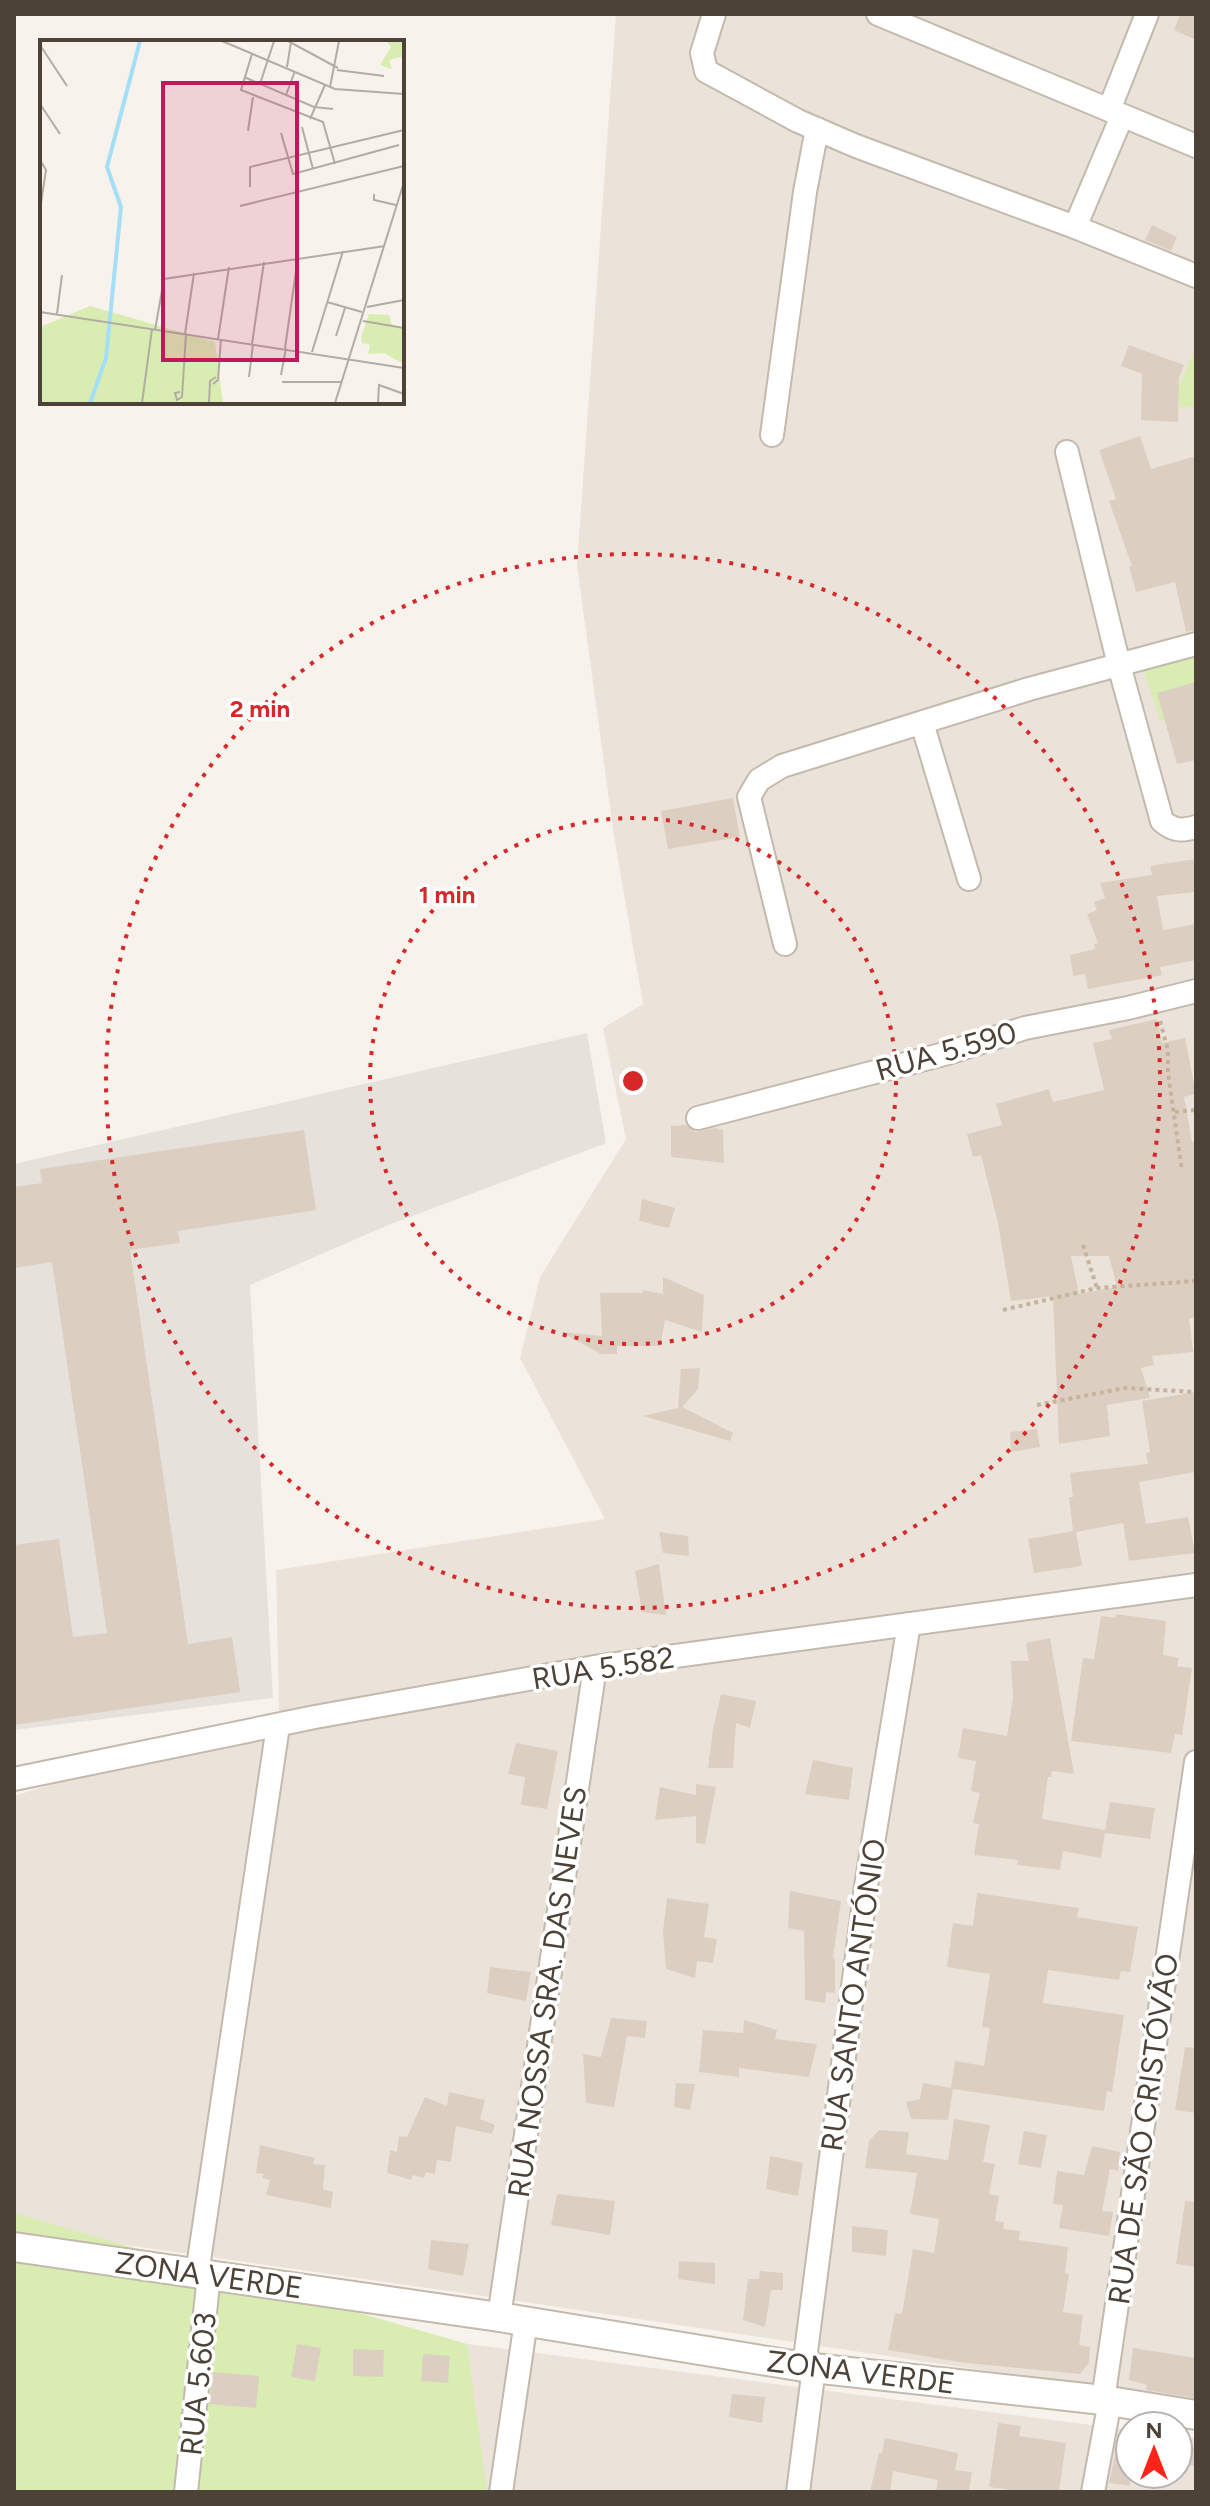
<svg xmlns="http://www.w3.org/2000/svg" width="1210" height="2506" font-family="Figtree,sans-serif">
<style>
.residential{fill:#ebe3d9}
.industrial{fill:#e7e1dc}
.green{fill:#d9edb2}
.building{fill:#dccfc2;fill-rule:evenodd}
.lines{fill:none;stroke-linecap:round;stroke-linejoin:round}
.minor-casing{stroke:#c3b9ad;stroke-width:26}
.tertiary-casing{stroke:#c3b9ad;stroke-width:32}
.path{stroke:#c6b39d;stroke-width:4;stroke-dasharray:4 4;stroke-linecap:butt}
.minor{stroke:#fff;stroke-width:22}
.tertiary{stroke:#fff;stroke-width:28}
.ring{fill:none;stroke:#d62828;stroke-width:4;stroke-dasharray:4 8}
.labels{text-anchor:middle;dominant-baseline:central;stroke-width:7;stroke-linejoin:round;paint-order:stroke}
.street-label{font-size:30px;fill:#4c4238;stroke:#fff}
.inset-river{fill:none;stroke:#a4def7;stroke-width:4}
.inset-road{fill:none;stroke:#b3aca3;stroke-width:2}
.view{fill:#c2185b;fill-opacity:0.15;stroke:#c2185b;stroke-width:4}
.inset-edge{fill:none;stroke:#4c4238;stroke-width:4}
.centre{fill:#d62828;stroke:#fff;stroke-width:4}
.ring-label{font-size:24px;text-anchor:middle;font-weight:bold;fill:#d62828;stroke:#fff;stroke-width:7;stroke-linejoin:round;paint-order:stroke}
</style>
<rect width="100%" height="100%" fill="#f7f2eb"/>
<g class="residential">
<polygon points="616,14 1196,14 1196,2402 498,2298 14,2229 14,1796 279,1714 276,1570 605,1519 520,1358 540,1277 626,1139 603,1028 643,1004 614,836 577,565"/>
<polygon points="14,2274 467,2344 1130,2430 1130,2474 1178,2474 1178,2436 1196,2438 1196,2492 14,2492"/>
</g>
<polygon class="industrial" points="587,1033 606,1143 386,1226 250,1285 273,1698 14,1730 14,1164"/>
<g class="green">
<polygon points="1196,347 1196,403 1192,407 1179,407 1179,386"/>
<polygon points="1196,649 1196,713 1161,721 1143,669"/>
<polygon points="14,2213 467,2344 487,2492 14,2492"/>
</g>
<g class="building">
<polygon points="1180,14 1196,14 1196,40 1174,30"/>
<polygon points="1152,225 1177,237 1171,251 1145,240"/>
<polygon points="1129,345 1184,365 1179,377 1178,422 1141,420 1142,374 1121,366"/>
<polygon points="1140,436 1151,469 1196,456 1196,630 1186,632 1175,582 1136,592 1129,566 1132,566 1109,501 1116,499 1099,450"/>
<polygon points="1196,682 1196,760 1177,764 1157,693"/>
<polygon points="733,798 740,837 668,849 661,811"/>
<polygon points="1196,859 1196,892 1157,896 1163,930 1196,924 1196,960 1160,967 1162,975 1088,989 1085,974 1073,976 1070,955 1095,949 1094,944 1098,943 1087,914 1097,910 1094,902 1105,898 1100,883 1152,875 1150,866"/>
<path d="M 1157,1019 L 1162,1043 L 1185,1038 L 1196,1094 L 1184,1097 L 1192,1142 L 1196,1142 L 1196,1318 L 1189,1318 L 1193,1352 L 1152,1356 L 1154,1365 L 1141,1368 L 1150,1398 L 1107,1405 L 1110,1436 L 1059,1444 L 1053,1296 L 1011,1301 L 998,1223 L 981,1155 L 973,1157 L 967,1134 L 1002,1125 L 996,1104 L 1049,1089 L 1053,1102 L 1104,1090 L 1093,1043 L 1112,1039 L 1109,1030 ZM 1071,1256 L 1109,1256 L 1117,1287 L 1079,1294 Z"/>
<polygon points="687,1125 695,1132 715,1128 723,1130 724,1163 671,1157 671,1126"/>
<polygon points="304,1130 316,1210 178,1231 180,1243 130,1250 188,1644 232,1637 240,1692 14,1725 14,1545 59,1539 73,1637 107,1633 52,1262 14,1268 14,1187 42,1183 40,1169"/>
<polygon points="642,1199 675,1208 669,1228 639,1221"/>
<polygon points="663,1277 704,1295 702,1332 665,1320 660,1346 617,1346 617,1354 601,1354 561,1332 602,1336 600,1293 642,1293 643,1290 663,1294"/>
<polygon points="700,1368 698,1389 682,1407 733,1433 730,1441 643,1416 678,1408 681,1369"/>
<polygon points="1196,1392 1196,1472 1139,1482 1146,1524 1188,1517 1195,1553 1129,1561 1123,1523 1076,1532 1082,1566 1034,1573 1028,1539 1073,1531 1069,1497 1073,1497 1070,1473 1148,1464 1146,1453 1150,1452 1142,1401"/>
<polygon points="1037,1429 1040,1447 1011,1452 1010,1432"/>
<polygon points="659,1532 688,1536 689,1556 663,1553"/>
<polygon points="659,1564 666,1615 642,1612 635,1571"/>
<polygon points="1116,1614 1166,1621 1163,1655 1179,1658 1177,1666 1192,1668 1182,1735 1175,1734 1171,1753 1071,1741 1083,1658 1094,1659 1101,1616 1115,1618"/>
<polygon points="1050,1638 1074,1774 1052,1771 1051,1777 1048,1777 1042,1819 1105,1830 1110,1802 1155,1808 1150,1839 1105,1833 1101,1858 1063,1851 1060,1870 1017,1865 1018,1860 974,1855 979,1824 973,1823 980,1793 971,1791 976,1761 958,1758 963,1728 1007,1736 1013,1698 1011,1661 1029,1661 1026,1643"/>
<polygon points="721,1694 756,1701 750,1728 736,1723 733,1768 708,1768 713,1729"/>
<polygon points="516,1743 558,1751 547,1809 521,1805 525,1777 508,1774"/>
<polygon points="813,1760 853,1768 849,1800 805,1794"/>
<polygon points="696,1784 716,1787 705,1844 696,1843 696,1816 655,1820 660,1787 696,1795"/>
<polygon points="790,1891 841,1901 833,1958 835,1959 835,1993 826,1992 825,2003 805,2000 804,1931 788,1928"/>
<polygon points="977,1893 1079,1908 1077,1917 1138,1927 1130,1972 1121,1971 1119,1980 1048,1970 1043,2003 1124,2015 1112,2092 1107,2091 1104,2111 953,2089 948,2120 911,2119 906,2102 920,2099 923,2083 951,2088 955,2061 984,2066 990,2028 982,2027 990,1974 947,1967 953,1923 973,1926"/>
<polygon points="667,1898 709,1904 704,1937 717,1939 713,1963 697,1961 695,1978 666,1969 663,1932"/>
<polygon points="490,1967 531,1972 526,2001 487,1993"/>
<polygon points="611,2018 647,2021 645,2038 627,2036 614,2107 586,2103 583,2054 601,2057"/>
<polygon points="744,2020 777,2030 775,2039 817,2044 809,2077 739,2068 739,2077 699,2072 703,2030 743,2033"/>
<polygon points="1185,2047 1196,2048 1196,2113 1175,2110"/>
<polygon points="676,2083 695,2084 690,2110 674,2107"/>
<polygon points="449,2092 485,2100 480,2119 495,2125 492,2134 456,2126 451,2162 437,2160 435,2174 426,2172 424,2178 412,2175 412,2180 387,2173 390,2150 397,2152 399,2136 407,2137 425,2097 447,2106"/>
<polygon points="954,2119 990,2125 983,2162 995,2164 989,2194 999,2196 995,2221 1004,2222 1003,2229 1020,2231 1019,2240 1068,2247 1065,2273 1069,2274 1063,2312 1083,2315 1079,2345 1090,2347 1089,2363 1080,2374 966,2363 888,2350 895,2313 902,2314 913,2249 934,2253 939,2219 910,2214 917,2173 865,2168 869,2141 879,2130 909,2132 906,2154 948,2160"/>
<polygon points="1024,2131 1047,2135 1041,2168 1018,2164"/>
<polygon points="260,2145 315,2158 313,2164 325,2165 323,2189 333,2192 331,2208 266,2195 270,2180 262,2178 264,2174 256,2173"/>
<polygon points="1092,2146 1120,2152 1118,2171 1110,2169 1102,2211 1113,2212 1109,2236 1059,2228 1063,2205 1053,2204 1057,2171 1084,2175"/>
<polygon points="770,2156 803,2163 798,2196 766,2189"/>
<polygon points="557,2194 615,2201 610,2235 551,2225"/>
<polygon points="1185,2201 1196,2202 1196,2267 1176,2264"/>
<polygon points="852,2226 888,2230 886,2256 852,2252"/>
<polygon points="431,2240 469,2244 463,2276 428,2269"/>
<polygon points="679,2261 715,2263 715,2284 678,2279"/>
<polygon points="760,2271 783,2273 783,2290 771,2290 765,2327 743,2320 748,2279 759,2279"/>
<polygon points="297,2344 321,2348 315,2381 291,2377"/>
<polygon points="1133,2348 1196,2358 1195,2398 1146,2390 1147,2385 1129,2380"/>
<polygon points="353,2349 384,2350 383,2377 353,2376"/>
<polygon points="423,2354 450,2356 448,2383 421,2381"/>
<polygon points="213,2372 259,2376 256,2408 209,2404"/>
<polygon points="732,2394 765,2397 762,2423 729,2417"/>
<polygon points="998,2423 1021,2426 1019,2436 1066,2443 1059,2492 1025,2492 989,2487"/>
<polygon points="885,2438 958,2453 955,2470 972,2472 969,2492 936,2492 938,2480 893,2471 890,2492 870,2492 879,2453 882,2453"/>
<polygon points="1118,2441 1130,2442 1130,2486 1109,2483"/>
<polygon points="1180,2445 1196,2447 1196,2466 1178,2464 1178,2446"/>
</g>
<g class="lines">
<g class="minor-casing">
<g id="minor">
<polyline points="714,14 702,53 706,71 798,121 856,146 1075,227 1196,276"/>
<polyline points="878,14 1196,146"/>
<polyline points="1109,110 1147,14"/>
<polyline points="1075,227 1122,116"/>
<polyline points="772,435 805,192 817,129"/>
<path d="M 1067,452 L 1119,665 L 1162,821 C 1174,831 1181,831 1196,827"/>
<polyline points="922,723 969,879"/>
<polyline points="785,944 749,797 759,780 782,766 1029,689 1196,644"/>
<polyline points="698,1118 948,1053 1025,1028 1128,1008 1196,991"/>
<polyline points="14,1779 315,1717 595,1667 1196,1585"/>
<polyline points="197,2274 278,1726"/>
<polyline points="499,2317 595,1667"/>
<polyline points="804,2367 866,1886 909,1624"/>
<polyline points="1103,2400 1196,1762"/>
<polyline points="186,2492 209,2275"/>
<polyline points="501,2492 526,2321"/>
<polyline points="798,2492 814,2368"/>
<polyline points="1093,2492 1110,2401"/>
</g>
</g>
<g class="tertiary-casing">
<polyline id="tertiary" points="14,2247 499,2317 804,2367 1103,2400 1196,2415"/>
</g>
<g class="path">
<polyline points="1160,1021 1168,1050 1168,1073 1182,1171"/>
<polyline points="1175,1112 1196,1110"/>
<polyline points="1083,1245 1097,1288"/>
<polyline points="1003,1310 1097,1288 1196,1281"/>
<polyline points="1037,1405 1125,1388 1196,1392"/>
</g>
<use href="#minor" class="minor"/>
<use href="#tertiary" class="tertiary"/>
</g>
<g class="ring">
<circle cx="633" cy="1081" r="263"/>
<circle cx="633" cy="1081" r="527"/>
</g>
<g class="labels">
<g class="street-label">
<text transform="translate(946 1051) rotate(-16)">RUA 5.590</text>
<text transform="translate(603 1668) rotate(-9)">RUA 5.582</text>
<text transform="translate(547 1992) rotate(-82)">RUA NOSSA SRA. DAS NEVES</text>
<text transform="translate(853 1995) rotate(-82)">RUA SANTO ANTÓNIO</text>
<text transform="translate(1143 2129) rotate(-82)">RUA DE SÃO CRISTÓVÃO</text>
<text transform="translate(209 2275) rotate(8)">ZONA VERDE</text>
<text transform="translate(861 2372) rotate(7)">ZONA VERDE</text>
<text transform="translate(198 2384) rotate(-84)">RUA 5.603</text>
</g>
</g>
<g transform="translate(40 40)">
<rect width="364" height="364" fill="#f7f2eb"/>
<path d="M 346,1 L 364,1 L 364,16 L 349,20 L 352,29 L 340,25 L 351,7 ZM 50,266 L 175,302 L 183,363 L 0,363 L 0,287 ZM 329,274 L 349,275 L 352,286 L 364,289 L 364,324 L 344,313 L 328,314 L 330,305 L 322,303 L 321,297 Z" fill="#d9edb2"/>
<path class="inset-river" d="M 50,363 L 66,318 L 81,167 L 67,127 L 100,1"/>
<path class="inset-road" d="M 182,1 L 295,49 L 364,54M 248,1 L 298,28M 0,5 L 27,46M 212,14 L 201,50 L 283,82 L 295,124M 247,27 L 251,2M 297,30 L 344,36M 204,37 L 274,67 L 293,69M 220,44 L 234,1M 290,47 L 299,1M 246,55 L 255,31M 0,64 L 20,94M 270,79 L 285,45M 262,87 L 273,129M 208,91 L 213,57M 241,93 L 253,134 L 359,105M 0,120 L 6,130 L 0,170M 210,147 L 210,127 L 364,90M 334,154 L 334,160 L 356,165M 200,166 L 364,126M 287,262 L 322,272M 327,267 L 364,260M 0,272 L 364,328M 17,274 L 22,235M 323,281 L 364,288M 115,290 L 124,239 L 345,206M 145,294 L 154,233M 296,296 L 305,268M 178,299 L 189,227M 212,304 L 224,222M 245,308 L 258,217M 272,312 L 303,211M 241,335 L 246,308M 209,337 L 213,304M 242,342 L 301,342M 173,344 L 178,340 L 181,299M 140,352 L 135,353 L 137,360 L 142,357 L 146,294M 102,363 L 112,289M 169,363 L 170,341 L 176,337M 295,363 L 364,142M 338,363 L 339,345 L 364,354"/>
<path class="view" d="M 123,43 L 257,43 L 257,320 L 123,320 Z"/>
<rect width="364" height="364" class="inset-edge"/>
</g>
<circle cx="633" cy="1081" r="12" class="centre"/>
<g class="ring-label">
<text x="260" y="717">2 min</text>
<text x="447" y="903">1 min</text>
</g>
<rect width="1210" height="2506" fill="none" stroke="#4c4238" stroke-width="32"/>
<g transform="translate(1154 2450)"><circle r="38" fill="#ffffff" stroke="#b7b3af" stroke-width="2"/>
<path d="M0-6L14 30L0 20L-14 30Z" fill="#ff241a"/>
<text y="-12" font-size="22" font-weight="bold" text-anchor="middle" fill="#4c4238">N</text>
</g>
</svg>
